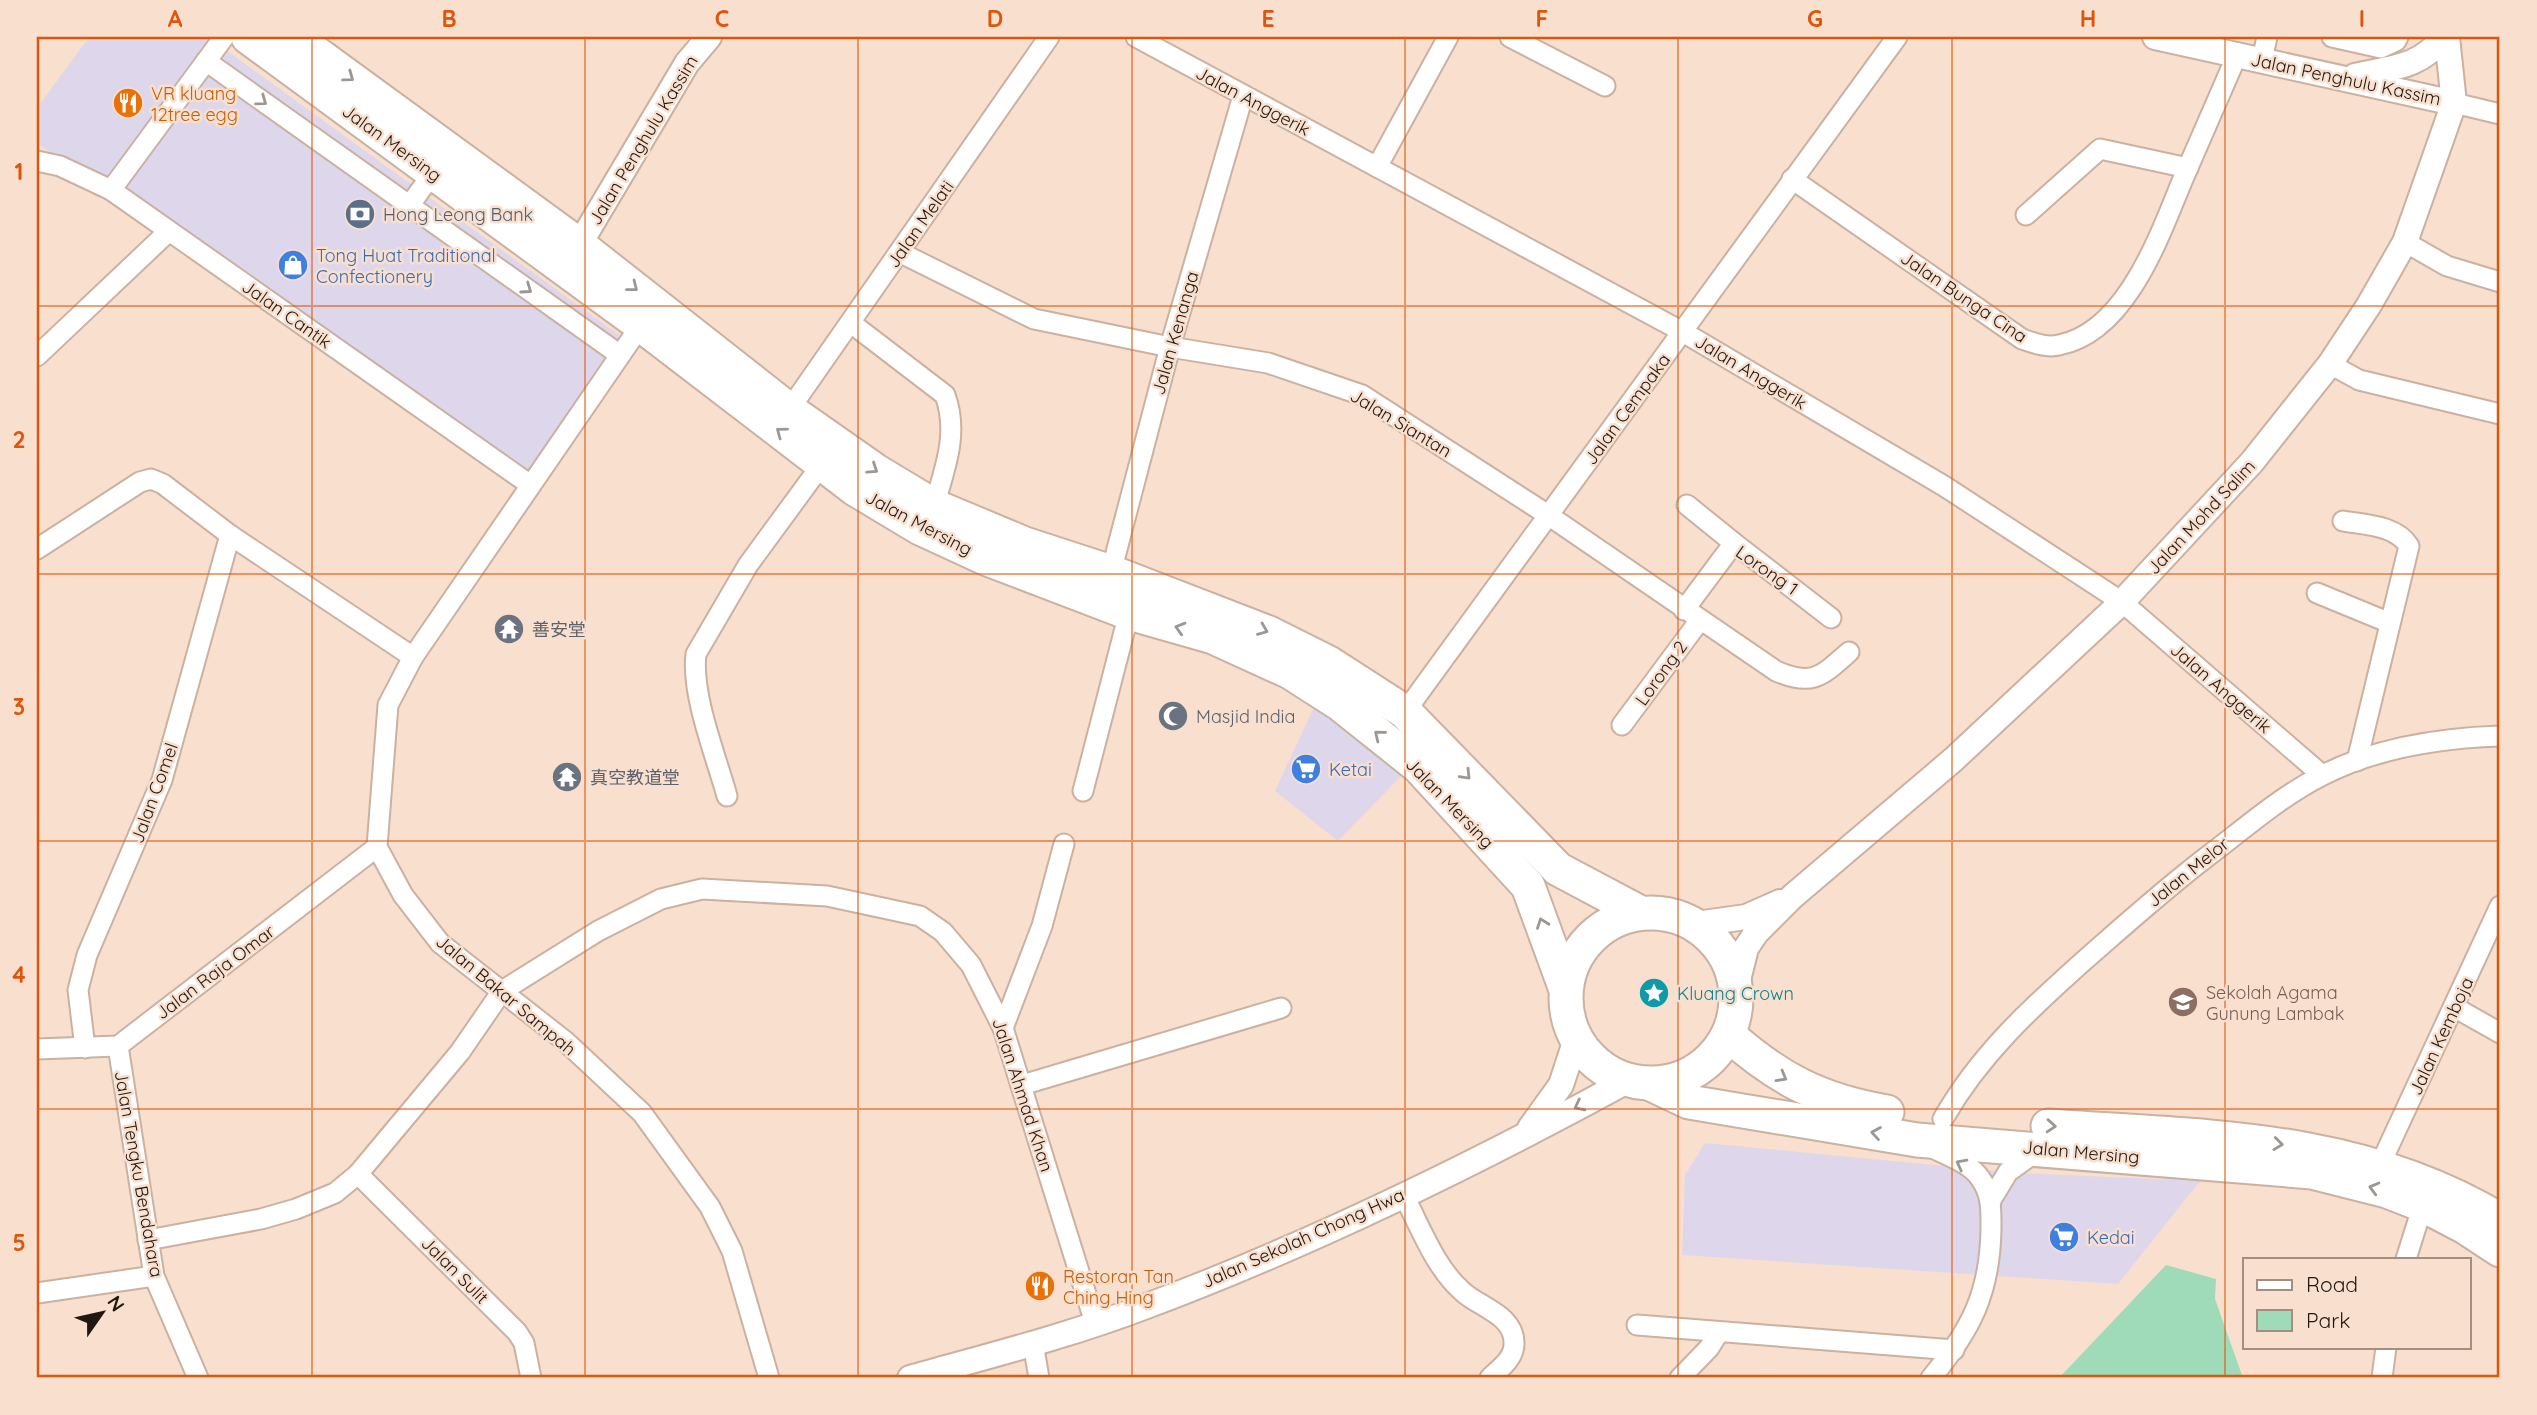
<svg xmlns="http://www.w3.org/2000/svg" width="2537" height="1415" font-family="Quicksand,'Noto Sans SC',sans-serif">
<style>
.commercial{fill:#ded7ec}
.green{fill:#9fdbb8}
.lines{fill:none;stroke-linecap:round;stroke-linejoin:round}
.minor-casing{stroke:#cab1a1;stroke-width:23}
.tertiary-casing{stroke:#cab1a1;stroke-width:28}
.trunk-casing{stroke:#cab1a1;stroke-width:37}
.minor{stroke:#fff;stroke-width:19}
.tertiary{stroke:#fff;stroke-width:24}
.trunk{stroke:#fff;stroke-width:33}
.oneway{stroke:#9b9794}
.grid{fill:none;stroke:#de560c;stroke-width:2;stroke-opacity:0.55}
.labels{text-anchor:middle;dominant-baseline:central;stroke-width:5;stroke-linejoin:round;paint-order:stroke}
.street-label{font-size:18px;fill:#201711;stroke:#f9dfce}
.food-label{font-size:18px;fill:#c56008;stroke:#f9dfce;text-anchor:start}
.service-label{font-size:18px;fill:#4e5e75;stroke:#f9dfce;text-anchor:start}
.shop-label{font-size:18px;fill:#366cbe;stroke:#f9dfce;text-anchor:start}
.worship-label{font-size:18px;fill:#5b616d;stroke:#f9dfce;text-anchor:start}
.education-label{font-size:18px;fill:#785e54;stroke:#f9dfce;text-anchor:start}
.culture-label{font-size:18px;fill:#0d838f;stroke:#f9dfce;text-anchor:start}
.neatline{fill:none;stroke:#de560c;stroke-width:2.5}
.grid-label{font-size:23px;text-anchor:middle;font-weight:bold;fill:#de560c}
</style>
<rect width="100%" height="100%" fill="#f9dfce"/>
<g class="commercial">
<polygon points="89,37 208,37 634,346 530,494 37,143 37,108"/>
<polygon points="1316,703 1407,770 1338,841 1275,791"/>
<polygon points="1705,1143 2018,1173 2200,1181 2118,1284 1682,1255 1685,1175"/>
</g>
<polygon class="green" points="2166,1265 2216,1279 2215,1299 2243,1378 2059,1378"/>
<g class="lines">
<g class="minor-casing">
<g id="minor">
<polyline points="1136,37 1683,332 1944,486 2122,602 2322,775"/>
<polyline points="1510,37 1605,86"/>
<polyline points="2332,37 2381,48 2396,41 2398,37"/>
<polyline points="2262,60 2267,37"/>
<polyline points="206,61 620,355"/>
<polyline points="2454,103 2500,114"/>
<polyline points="37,161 60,166 111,190 529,484"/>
<polyline points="1377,167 1448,37"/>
<path d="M 1792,179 L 2022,339 C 2034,343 2046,348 2059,345 C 2127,332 2160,234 2183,179 C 2201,137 2219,96 2237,55"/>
<polyline points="111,190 224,37"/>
<polyline points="409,206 433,173"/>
<polyline points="2026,215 2100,149 2188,168"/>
<polyline points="2405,242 2447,266 2500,282"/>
<path d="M 901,253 L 1034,319 L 1170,347 L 1268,363 L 1362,395 L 1548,515 L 1776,671 C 1812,687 1822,676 1849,652"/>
<path d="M 851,323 L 945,395 C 959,433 945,468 934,506"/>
<polyline points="641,325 413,657 388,705 377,847 403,895 440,943 565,1041 642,1113 710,1207 732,1251 769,1378"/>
<polyline points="37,356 169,231"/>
<polyline points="2330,364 2359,380 2500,414"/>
<polyline points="789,410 1049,37"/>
<polyline points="1687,505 1734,543"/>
<path d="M 2343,521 C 2365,525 2396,525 2409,546 L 2357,761"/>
<polyline points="37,549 140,482 151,479 163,484 230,535 413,657"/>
<polyline points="1111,572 1170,347 1243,96"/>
<polyline points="2317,593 2390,623"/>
<polyline points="1684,610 1734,543 1831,618"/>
<polyline points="1405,712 1897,37"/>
<polyline points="1622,725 1700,620"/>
<polyline points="1083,791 1129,613"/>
<path d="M 727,796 C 716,756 691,695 696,654 L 748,565 L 822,464"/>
<polyline points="2454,1007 2500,1033"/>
<polyline points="1003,1028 1042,926 1064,844"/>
<polyline points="118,1046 154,1276 198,1378"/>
<polyline points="85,1048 78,990 87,955 162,780 230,535"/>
<polyline points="37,1049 118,1046 377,847"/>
<polyline points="1022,1085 1281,1008"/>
<path d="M 1943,1119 C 1980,1054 2032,1007 2087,958 C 2127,923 2166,888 2208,856 C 2245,828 2280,797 2321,776 C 2375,748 2441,738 2500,736"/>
<path d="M 1931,1147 C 1946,1155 1970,1163 1980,1178 C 1992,1194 1991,1210 1991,1229 C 1990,1293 1971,1330 1931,1378"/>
<polyline points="2380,1165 2500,906"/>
<polyline points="358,1174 517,1332 524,1343 531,1378"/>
<path d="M 1403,1194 C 1420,1226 1435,1268 1463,1292 C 1479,1307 1515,1315 1514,1344 C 1514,1359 1500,1368 1490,1378"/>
<polyline points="1991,1200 2008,1172 2040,1149"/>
<polyline points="148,1240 261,1219 296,1209 335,1193 358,1174 460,1052 502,991 598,931 661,899 702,889 827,896 920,916 943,932 971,965 1003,1028 1095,1323"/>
<polyline points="2406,1259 2423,1205"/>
<polyline points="37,1293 154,1276"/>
<polyline points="1637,1325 1954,1350"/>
<polyline points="1033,1343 1039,1378"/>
<polyline points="1680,1378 1709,1348 1719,1332"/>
<polyline points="2382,1378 2386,1347"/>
</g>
</g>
<g class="tertiary-casing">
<g id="tertiary">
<polyline points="2155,37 2454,103"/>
<path d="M 2355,76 C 2389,68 2421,68 2443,37"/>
<polyline points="579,245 687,63 709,37"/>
<polyline points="1696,924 1746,917 1780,902"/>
<polyline points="1736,988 1746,948 1756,933 1793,896 1954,759 2122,602 2252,462 2330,364 2369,305 2405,242 2454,103 2447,37"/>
<polyline points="1530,1128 1561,1085 1576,1039"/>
<path d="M 910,1378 C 988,1356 1068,1336 1144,1307 C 1310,1245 1473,1165 1629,1080"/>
</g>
</g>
<g class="trunk-casing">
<g id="trunk">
<polyline points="248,37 641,325 855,489 920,528 985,558 1129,613 1213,637 1290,672 1340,704 1419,767 1528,886 1565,987"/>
<polyline points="294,37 579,245 789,410 876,471 934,506 1025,544 1111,572 1269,633 1329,663 1405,712 1558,869 1639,912"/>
<circle cx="1651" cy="998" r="85"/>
<path d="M 1729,1035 C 1778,1079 1821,1101 1887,1112"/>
<polyline points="1651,1084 1689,1102 1917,1140 2312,1172 2387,1191 2423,1205 2465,1227 2500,1250"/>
<path d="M 2048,1126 C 2206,1137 2360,1135 2500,1220"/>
</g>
</g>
<use href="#minor" class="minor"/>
<use href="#tertiary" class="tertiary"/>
<use href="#trunk" class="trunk"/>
</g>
<defs><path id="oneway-chevron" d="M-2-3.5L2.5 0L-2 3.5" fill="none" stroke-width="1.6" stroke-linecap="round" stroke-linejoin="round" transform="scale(1.75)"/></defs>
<g class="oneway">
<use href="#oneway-chevron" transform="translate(349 77) rotate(36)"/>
<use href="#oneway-chevron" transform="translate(262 101) rotate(36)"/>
<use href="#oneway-chevron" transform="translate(633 287) rotate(38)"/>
<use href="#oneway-chevron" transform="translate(527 289) rotate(35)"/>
<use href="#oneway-chevron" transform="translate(781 432) rotate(-143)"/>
<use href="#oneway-chevron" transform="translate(873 469) rotate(34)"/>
<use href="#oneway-chevron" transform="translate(1180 628) rotate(-164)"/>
<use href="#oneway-chevron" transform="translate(1263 630) rotate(22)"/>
<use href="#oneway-chevron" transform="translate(1379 735) rotate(-141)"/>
<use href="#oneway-chevron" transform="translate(1466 775) rotate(46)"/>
<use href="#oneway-chevron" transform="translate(1542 923) rotate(-110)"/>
<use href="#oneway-chevron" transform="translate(1782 1077) rotate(30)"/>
<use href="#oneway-chevron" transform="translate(1579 1106) rotate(153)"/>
<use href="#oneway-chevron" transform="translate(2051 1126) rotate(4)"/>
<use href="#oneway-chevron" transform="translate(1876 1133) rotate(-171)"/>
<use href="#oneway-chevron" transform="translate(2278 1144) rotate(7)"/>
<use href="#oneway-chevron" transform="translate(1961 1164) rotate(-152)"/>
<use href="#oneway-chevron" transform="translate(2374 1188) rotate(-165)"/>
</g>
<path class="grid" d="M 312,37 L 312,1378M 585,37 L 585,1378M 858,37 L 858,1378M 1132,37 L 1132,1378M 1405,37 L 1405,1378M 1678,37 L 1678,1378M 1952,37 L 1952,1378M 2225,37 L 2225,1378M 37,306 L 2500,306M 37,574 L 2500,574M 37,841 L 2500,841M 37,1109 L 2500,1109"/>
<defs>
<g id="restaurant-disc" transform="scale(1.575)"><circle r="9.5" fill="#e8710a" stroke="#f9dfce"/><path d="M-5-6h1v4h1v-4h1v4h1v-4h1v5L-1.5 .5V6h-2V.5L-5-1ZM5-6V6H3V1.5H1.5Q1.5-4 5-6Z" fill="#fff"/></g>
<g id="bank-disc" transform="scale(1.575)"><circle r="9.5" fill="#5c6f8a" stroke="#f9dfce"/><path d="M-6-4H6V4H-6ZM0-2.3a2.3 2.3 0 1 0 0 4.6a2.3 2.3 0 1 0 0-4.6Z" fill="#fff"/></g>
<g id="shop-disc" transform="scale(1.575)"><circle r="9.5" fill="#3f7fe0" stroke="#f9dfce"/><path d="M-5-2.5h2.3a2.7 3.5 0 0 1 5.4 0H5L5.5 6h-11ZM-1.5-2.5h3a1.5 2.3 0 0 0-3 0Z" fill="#fff"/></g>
<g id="temple-disc" transform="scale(1.575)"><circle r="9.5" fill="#6b7280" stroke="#f9dfce"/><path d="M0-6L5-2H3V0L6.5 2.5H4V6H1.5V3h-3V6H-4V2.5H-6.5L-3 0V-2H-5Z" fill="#fff"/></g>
<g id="mosque-disc" transform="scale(1.575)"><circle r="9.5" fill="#6b7280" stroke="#f9dfce"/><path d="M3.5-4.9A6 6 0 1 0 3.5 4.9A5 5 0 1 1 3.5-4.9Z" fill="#fff"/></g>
<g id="supermarket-disc" transform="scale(1.575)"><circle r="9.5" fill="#3f7fe0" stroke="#f9dfce"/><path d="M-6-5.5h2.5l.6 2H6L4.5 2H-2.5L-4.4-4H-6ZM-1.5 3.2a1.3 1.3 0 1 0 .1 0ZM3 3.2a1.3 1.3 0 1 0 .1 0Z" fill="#fff"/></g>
<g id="sight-disc" transform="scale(1.575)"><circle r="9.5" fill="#0f9aa8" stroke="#f9dfce"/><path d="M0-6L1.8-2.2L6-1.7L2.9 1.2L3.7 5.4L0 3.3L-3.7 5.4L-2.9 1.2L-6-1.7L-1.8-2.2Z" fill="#fff"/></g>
<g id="school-disc" transform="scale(1.575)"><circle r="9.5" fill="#8d6e63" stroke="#f9dfce"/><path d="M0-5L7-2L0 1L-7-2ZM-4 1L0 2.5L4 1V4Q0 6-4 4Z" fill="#fff"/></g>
</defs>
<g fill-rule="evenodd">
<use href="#restaurant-disc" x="128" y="103"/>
<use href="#bank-disc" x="360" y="214"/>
<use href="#shop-disc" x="293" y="265"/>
<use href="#temple-disc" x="509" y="629"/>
<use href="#mosque-disc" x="1173" y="716"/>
<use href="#supermarket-disc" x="1306" y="769"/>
<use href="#temple-disc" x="567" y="777"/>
<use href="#sight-disc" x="1654" y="993"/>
<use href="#school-disc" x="2183" y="1002"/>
<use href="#supermarket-disc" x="2064" y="1237"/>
<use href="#restaurant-disc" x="1040" y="1286"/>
</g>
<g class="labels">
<g class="street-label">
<text transform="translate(2346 79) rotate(12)">Jalan Penghulu Kassim</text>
<text transform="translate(1253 101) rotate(28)">Jalan Anggerik</text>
<text transform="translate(643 140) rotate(-59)">Jalan Penghulu Kassim</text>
<text transform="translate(392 143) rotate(36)">Jalan Mersing</text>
<text transform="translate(920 224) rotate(-55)">Jalan Melati</text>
<text transform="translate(1964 297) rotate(34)">Jalan Bunga Cina</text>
<text transform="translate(287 314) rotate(35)">Jalan Cantik</text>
<text transform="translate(1175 333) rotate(-74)">Jalan Kenanga</text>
<text transform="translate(1751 372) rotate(31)">Jalan Anggerik</text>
<text transform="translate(1627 409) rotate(-54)">Jalan Cempaka</text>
<text transform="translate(1401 423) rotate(31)">Jalan Siantan</text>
<text transform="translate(2201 517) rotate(-47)">Jalan Mohd Salim</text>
<text transform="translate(919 523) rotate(28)">Jalan Mersing</text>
<text transform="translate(1767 570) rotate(35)">Lorong 1</text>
<text transform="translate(1661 673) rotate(-54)">Lorong 2</text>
<text transform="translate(2221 688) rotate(41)">Jalan Anggerik</text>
<text transform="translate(154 793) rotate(-70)">Jalan Comel</text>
<text transform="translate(1450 803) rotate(46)">Jalan Mersing</text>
<text transform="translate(2188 872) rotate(-39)">Jalan Melor</text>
<text transform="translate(215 972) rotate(-37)">Jalan Raja Omar</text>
<text transform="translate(506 995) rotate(40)">Jalan Bakar Sampah</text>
<text transform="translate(2441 1036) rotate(-65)">Jalan Kemboja</text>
<text transform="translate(1023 1095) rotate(72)">Jalan Ahmad Khan</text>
<text transform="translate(2081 1152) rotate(5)">Jalan Mersing</text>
<text transform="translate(139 1174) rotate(80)">Jalan Tengku Bendahara</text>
<text transform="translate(1303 1238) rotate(-24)">Jalan Sekolah Chong Hwa</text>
<text transform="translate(455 1270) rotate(45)">Jalan Sulit</text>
</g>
<g class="food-label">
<text x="151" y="93">VR kluang<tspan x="151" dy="21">12tree egg</tspan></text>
<text x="1063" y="1276">Restoran Tan<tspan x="1063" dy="21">Ching Hing</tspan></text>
</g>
<g class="service-label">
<text x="383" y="214">Hong Leong Bank</text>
</g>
<g class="shop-label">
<text x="316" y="255">Tong Huat Traditional<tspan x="316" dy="21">Confectionery</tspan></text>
<text x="1329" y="769">Ketai</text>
<text x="2087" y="1237">Kedai</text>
</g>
<g class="worship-label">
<text x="532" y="629">善安堂</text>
<text x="1196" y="716">Masjid India</text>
<text x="590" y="777">真空教道堂</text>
</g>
<g class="education-label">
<text x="2206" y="992">Sekolah Agama<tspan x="2206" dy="21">Gunung Lambak</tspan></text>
</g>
<g class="culture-label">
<text x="1677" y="993">Kluang Crown</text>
</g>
</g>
<rect width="2537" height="1415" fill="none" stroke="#f9dfce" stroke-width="77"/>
<rect x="2243" y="1258" width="228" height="91" fill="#f9dfce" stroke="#a28f82" stroke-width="2"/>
<rect x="2257" y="1280" width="35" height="10" fill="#ffffff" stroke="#a28f82" stroke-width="2"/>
<text x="2306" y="1292" font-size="21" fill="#201711">Road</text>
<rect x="2257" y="1310" width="35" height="21" fill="#9fdbb8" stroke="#a28f82" stroke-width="2"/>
<text x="2306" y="1328" font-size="21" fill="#201711">Park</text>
<g transform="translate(102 1313) rotate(56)" stroke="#f9dfce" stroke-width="5" paint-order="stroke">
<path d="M0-5L12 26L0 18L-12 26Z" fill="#201711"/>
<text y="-10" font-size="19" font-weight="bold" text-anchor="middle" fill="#201711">N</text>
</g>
<rect x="38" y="38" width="2460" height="1338" class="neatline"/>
<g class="grid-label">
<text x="175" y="27">A</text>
<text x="449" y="27">B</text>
<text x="722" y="27">C</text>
<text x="995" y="27">D</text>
<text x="1268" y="27">E</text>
<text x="1542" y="27">F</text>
<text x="1815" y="27">G</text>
<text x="2088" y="27">H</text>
<text x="2362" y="27">I</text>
<text x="19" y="180">1</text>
<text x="19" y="448">2</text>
<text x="19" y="715">3</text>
<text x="19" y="983">4</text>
<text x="19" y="1251">5</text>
</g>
</svg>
